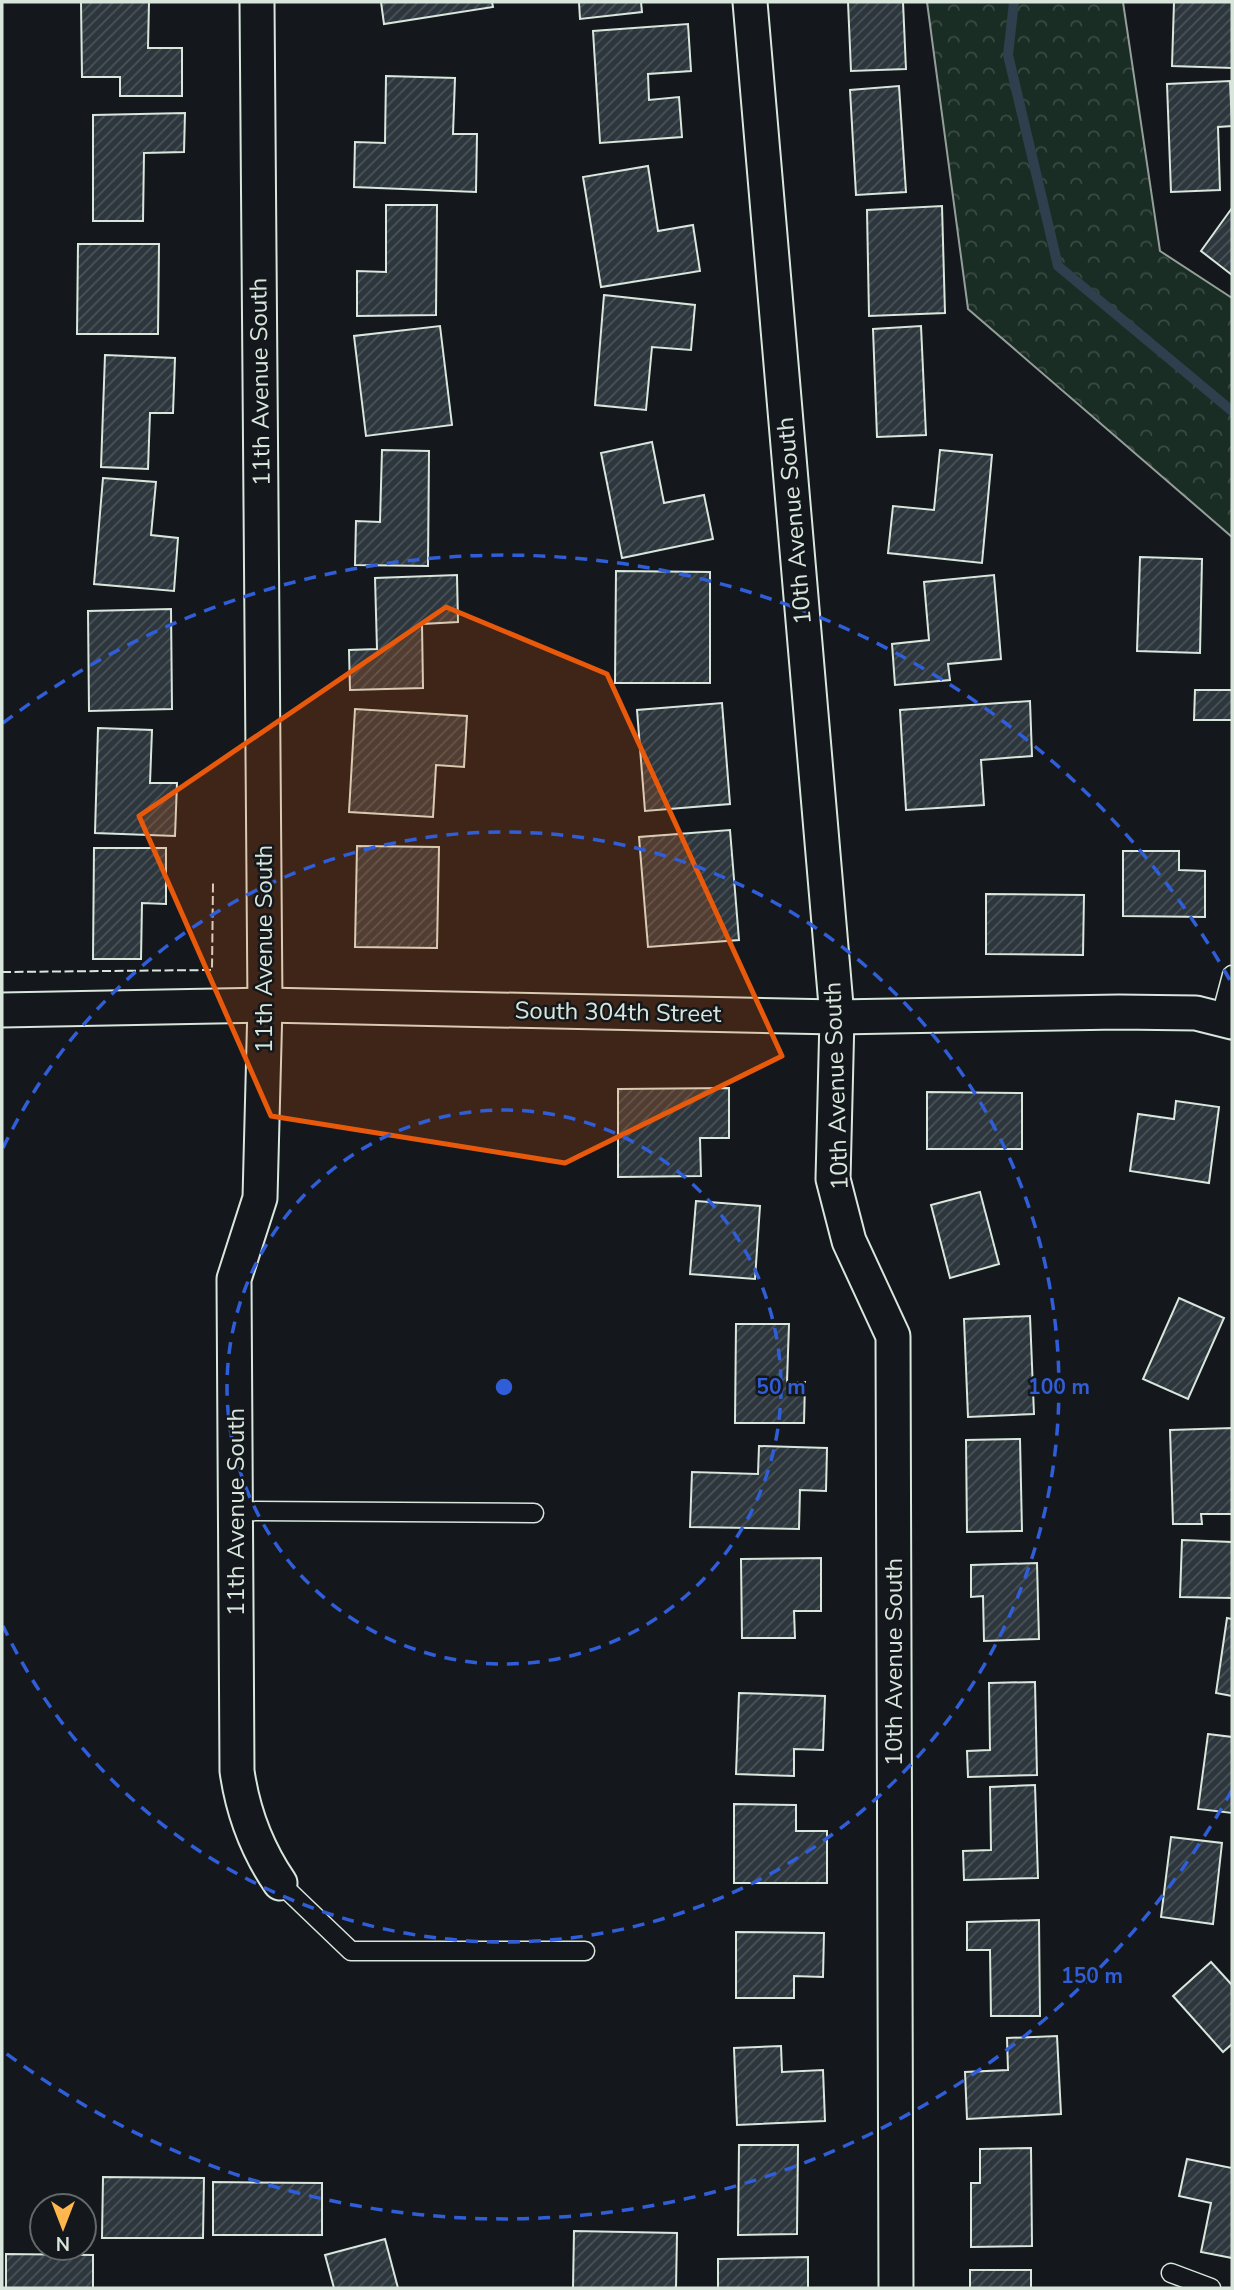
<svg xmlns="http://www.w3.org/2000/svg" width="1234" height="2290" font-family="'Nunito Sans',sans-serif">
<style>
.forest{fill:url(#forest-crowns);stroke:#939e99;stroke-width:2}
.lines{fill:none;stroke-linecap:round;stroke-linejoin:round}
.stream{stroke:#2f3f4d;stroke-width:10}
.building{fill:url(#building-hatch);stroke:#d8e6dc;stroke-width:2}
.lane-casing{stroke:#d8e6dc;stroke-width:21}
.street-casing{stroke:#d8e6dc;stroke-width:37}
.lane{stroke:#14181c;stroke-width:18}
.street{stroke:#14181c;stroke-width:33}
.fence{stroke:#d8e6dc;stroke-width:2;stroke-dasharray:9 3.5;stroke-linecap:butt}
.marked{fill:#e8590c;fill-opacity:0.2;stroke:#e8590c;stroke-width:5;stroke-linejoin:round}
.ring{fill:none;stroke:#305dd8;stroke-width:3.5;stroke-dasharray:12 9}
.labels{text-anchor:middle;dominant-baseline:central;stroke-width:5;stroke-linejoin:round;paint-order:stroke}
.street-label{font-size:24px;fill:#d8e6dc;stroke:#14181c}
.centre{fill:#305dd8;stroke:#14181c;stroke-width:3.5}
.ring-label{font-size:21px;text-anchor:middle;font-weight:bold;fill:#305dd8;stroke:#14181c;stroke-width:5;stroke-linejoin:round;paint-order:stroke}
</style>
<defs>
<pattern id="forest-crowns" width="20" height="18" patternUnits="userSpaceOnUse" patternTransform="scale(1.75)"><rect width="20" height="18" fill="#1a2d24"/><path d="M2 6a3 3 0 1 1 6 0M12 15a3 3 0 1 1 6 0" fill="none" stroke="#3b4b43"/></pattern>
<pattern id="building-hatch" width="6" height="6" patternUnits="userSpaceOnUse" patternTransform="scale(1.75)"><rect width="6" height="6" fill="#2c363c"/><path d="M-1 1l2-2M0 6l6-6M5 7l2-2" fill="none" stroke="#4a5358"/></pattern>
</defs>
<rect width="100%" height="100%" fill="#14181c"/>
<polygon class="forest" points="927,2 1123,2 1160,251 1232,298 1232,537 968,309"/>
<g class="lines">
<polyline class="stream" points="1014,2 1008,55 1058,266 1232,411"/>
</g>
<g class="building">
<polygon points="81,2 149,2 148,48 182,48 182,96 120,96 120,77 82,77"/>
<polygon points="381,2 492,2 493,7 384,24"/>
<polygon points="579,2 641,2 642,12 580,19"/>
<polygon points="848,2 903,2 906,69 851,71"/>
<polygon points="1174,2 1232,2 1232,68 1172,66"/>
<polygon points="688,24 691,71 648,74 649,100 679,97 682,137 600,143 593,31"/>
<polygon points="386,76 455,78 453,134 477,134 476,192 354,187 355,142 385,143"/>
<polygon points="1230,81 1232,126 1218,127 1220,190 1171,192 1167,84"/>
<polygon points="899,86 906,192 856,195 850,90"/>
<polygon points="185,113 184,152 144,153 143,221 93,221 93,115"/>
<polygon points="648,166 658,231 693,225 700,271 601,287 583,177"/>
<polygon points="386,205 437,205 436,315 357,316 357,271 386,272"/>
<polygon points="942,206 945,313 869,316 867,210"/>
<polygon points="1232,208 1232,275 1201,251"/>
<polygon points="78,244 159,244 158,334 77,334"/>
<polygon points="604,295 695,305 691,350 652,347 646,410 595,405"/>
<polygon points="440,326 452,425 366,436 354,336"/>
<polygon points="921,326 926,435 877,437 873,329"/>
<polygon points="105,355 175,358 173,413 150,413 148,469 101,467"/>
<polygon points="652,442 664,503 704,495 713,539 622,558 601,453"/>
<polygon points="382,450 429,451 428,566 355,565 356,521 380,522"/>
<polygon points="940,450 992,455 982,563 888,553 893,506 934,510"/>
<polygon points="103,478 156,482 151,535 178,538 174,591 94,584"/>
<polygon points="1140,557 1202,559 1200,653 1137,651"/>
<polygon points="616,571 710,572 710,683 615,683"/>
<polygon points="457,575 458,622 422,624 423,688 350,690 349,650 377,649 375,578"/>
<polygon points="994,575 1001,659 948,664 950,680 895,685 892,644 929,640 924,582"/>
<polygon points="171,609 172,709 89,711 88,611"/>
<polygon points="1195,690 1232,690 1232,720 1194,720"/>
<polygon points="1030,701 1032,756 981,760 984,805 906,810 900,710"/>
<polygon points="722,703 730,804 645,811 637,710"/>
<polygon points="355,709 467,716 464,767 436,765 433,817 349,812"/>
<polygon points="98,728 152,730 150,783 177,783 175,836 95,833"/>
<polygon points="730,830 739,940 648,947 639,837"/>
<polygon points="357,846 439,847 437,948 355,947"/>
<polygon points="94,848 166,848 166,904 142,903 141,959 93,959"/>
<polygon points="1123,851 1179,851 1179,870 1205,871 1205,917 1123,916"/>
<polygon points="986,894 1084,895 1083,955 986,954"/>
<polygon points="729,1088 729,1138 700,1138 701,1176 618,1177 618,1089"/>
<polygon points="927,1092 1022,1093 1022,1149 927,1149"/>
<polygon points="1176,1101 1219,1107 1209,1183 1130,1171 1138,1114 1174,1119"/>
<polygon points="980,1192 999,1264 950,1278 931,1205"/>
<polygon points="696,1201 760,1206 755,1279 690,1274"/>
<polygon points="1179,1298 1224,1318 1188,1399 1143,1379"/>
<polygon points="1030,1316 1034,1414 968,1417 964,1319"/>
<polygon points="736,1324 789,1324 787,1382 805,1382 804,1423 735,1423"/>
<polygon points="1232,1428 1232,1514 1201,1514 1202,1524 1173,1524 1170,1430"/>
<polygon points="1020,1439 1022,1531 967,1532 966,1440"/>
<polygon points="759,1446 827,1448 826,1491 800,1490 799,1529 690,1527 692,1472 758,1474"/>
<polygon points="1182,1540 1232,1542 1232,1598 1180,1597"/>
<polygon points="821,1558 821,1611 794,1611 795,1638 742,1638 741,1559"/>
<polygon points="1037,1563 1039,1639 984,1641 983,1596 971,1597 971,1565"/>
<polygon points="1227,1618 1232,1619 1232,1696 1216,1693"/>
<polygon points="1035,1682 1037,1775 968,1777 967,1751 990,1750 989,1683"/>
<polygon points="739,1693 825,1696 823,1750 794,1749 794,1776 736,1774"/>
<polygon points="1208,1734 1232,1737 1232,1813 1198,1809"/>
<polygon points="1035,1785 1038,1878 964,1880 963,1851 991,1850 990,1787"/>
<polygon points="734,1804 796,1805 796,1831 827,1831 827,1883 734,1883"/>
<polygon points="1171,1837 1222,1843 1213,1924 1161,1917"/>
<polygon points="1039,1920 1040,2016 991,2016 990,1950 967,1950 967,1922"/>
<polygon points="736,1932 824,1933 823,1977 794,1976 794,1998 736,1998"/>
<polygon points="1211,1962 1232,1985 1232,2044 1223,2052 1173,1996"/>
<polygon points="1057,2036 1061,2114 967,2119 965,2072 1008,2070 1007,2038"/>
<polygon points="781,2046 782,2072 823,2070 825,2121 737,2125 734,2048"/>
<polygon points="739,2145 798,2145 797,2234 738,2235"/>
<polygon points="1031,2148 1032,2246 971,2247 971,2183 980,2183 980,2149"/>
<polygon points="1187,2159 1232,2168 1232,2258 1201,2252 1211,2203 1179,2196"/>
<polygon points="103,2177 204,2178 203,2238 102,2238"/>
<polygon points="213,2182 322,2183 322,2235 213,2235"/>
<polygon points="574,2231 677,2233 676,2288 573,2288"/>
<polygon points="385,2239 398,2288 334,2288 325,2255"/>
<polygon points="6,2254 93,2255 93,2288 6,2288"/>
<polygon points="808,2257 808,2288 718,2288 718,2259"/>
<rect x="970" y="2270" width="61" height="18"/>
</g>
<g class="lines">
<g class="lane-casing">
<g id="lane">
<polyline points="1220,1020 1232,975"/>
<polyline points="236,1511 534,1513"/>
<polyline points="280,1883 351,1951 585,1951"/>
<polyline points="1171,2273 1211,2288"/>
</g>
</g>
<g class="street-casing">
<g id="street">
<path d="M 257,2 L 265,1005 L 260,1198 L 234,1279 L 237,1771 C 243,1813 256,1848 280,1883"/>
<polyline points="750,2 837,1017 833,1179 849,1241 893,1336 896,2288"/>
<polyline points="2,1010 265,1005 837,1017 1119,1012 1196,1013 1232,1022"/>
</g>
</g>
<use href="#lane" class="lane"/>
<use href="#street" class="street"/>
<polyline class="fence" points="2,972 212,970 213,883"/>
</g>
<path class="marked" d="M 446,607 L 607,674 L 782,1056 L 565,1163 L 271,1116 L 139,816 Z"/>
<g class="ring">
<circle cx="504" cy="1387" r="277"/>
<path d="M3 1148A555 555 0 1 1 3 1626"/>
<path d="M1232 1790A832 832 0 0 1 3 2051M3 723A832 832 0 0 1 1232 984"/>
</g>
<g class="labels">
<g class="street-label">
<text transform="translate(260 382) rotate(-91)">11th Avenue South</text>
<text transform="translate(794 521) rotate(-95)">10th Avenue South</text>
<text transform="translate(264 949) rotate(-90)">11th Avenue South</text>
<text transform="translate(618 1012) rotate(1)">South 304th Street</text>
<text transform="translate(836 1086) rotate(-92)">10th Avenue South</text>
<text transform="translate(236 1512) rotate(-90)">11th Avenue South</text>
<text transform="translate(894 1662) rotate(-90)">10th Avenue South</text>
</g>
</g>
<circle cx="504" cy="1387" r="10" class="centre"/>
<g class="ring-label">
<text x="781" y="1394">50 m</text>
<text x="1059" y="1394">100 m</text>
<text x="1092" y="1983">150 m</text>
</g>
<rect width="1234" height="2290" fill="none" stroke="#d8e6dc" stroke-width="7"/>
<g transform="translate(63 2227) rotate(180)"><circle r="33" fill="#14181c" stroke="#626a69" stroke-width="2"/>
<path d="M0-5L12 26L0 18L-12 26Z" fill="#ffb74d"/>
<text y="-10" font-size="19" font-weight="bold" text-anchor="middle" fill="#d8e6dc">N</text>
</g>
</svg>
